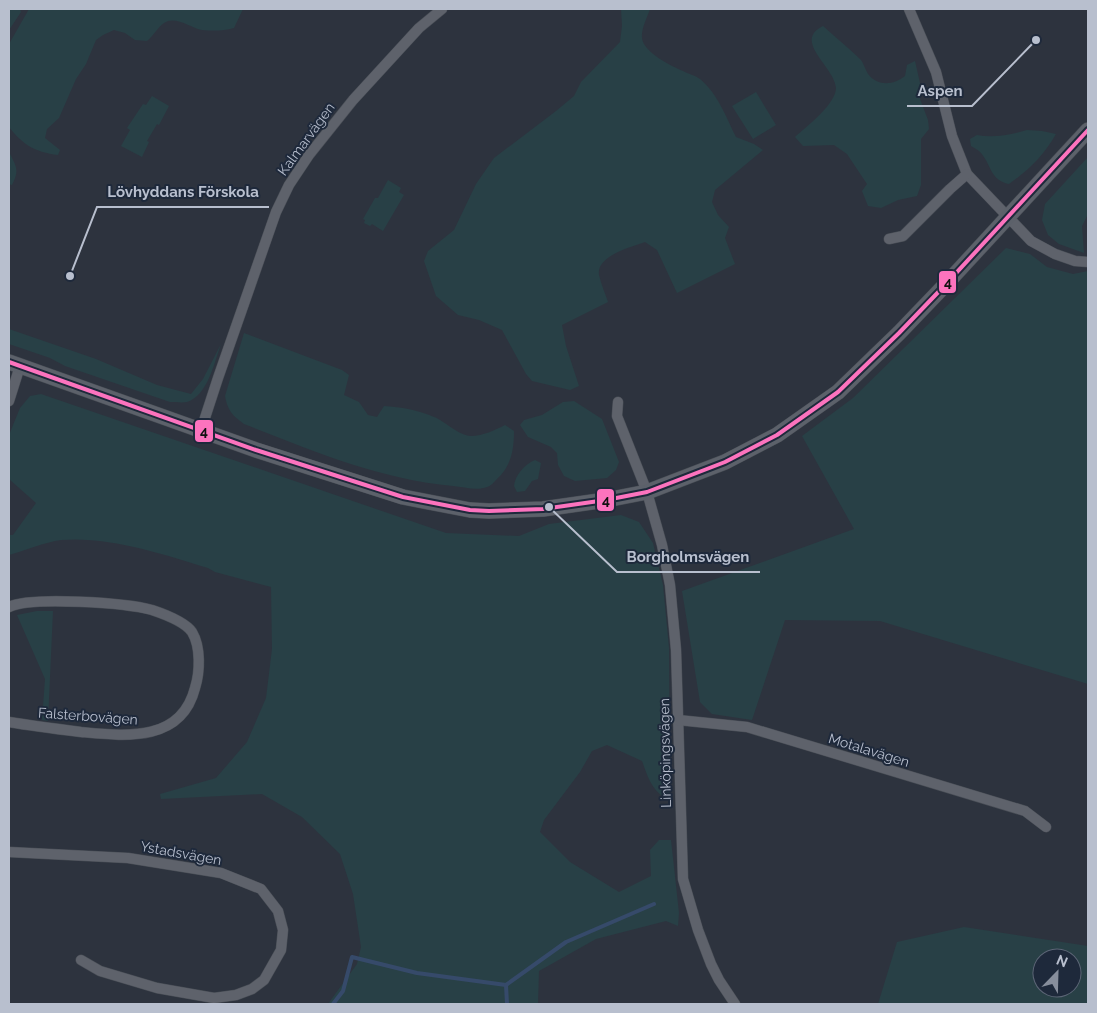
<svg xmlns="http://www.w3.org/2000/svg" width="1097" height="1013" font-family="Raleway,sans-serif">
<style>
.green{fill:#284046;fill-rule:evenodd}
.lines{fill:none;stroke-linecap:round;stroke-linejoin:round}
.stream{stroke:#364a6a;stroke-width:4}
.street-casing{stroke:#494e56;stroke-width:11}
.secondary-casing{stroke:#494e56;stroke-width:16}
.street{stroke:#5e626b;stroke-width:10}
.secondary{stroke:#5c616a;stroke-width:15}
.bus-1-casing{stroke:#1e293b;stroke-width:8}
.bus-1{stroke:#fc73be;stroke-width:4}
.labels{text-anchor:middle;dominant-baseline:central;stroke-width:4;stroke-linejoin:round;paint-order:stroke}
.street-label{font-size:14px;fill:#b8bfce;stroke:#1e293b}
.leader{fill:none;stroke:#b8bfce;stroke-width:2}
.callout-dot{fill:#b8bfce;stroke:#1e293b;stroke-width:2}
.callout-label{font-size:15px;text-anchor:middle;font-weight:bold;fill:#b8bfce;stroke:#1e293b;stroke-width:4;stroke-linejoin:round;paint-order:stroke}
.line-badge{stroke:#1e293b;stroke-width:2}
.pale-badge-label{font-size:14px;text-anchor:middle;font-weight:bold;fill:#111}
</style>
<rect width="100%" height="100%" fill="#2d333e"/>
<g class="green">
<polygon points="9,9 20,9 21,12 9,30 9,38"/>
<path d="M 29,9 L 243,9 L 234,28 C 223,31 214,31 202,30 C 191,28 175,15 164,23 C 158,27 153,36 147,41 L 135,40 L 125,33 L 114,30 L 103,35 L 96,40 L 86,64 L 76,79 L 59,118 L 47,129 L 45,138 L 60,150 L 58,155 C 35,152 23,145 9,127 L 9,44 Z"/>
<path d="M 621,9 L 650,9 C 647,18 641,29 642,38 C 643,52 671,66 683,71 C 688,74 695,75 700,79 C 718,94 726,117 736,137 L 754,144 L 763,150 L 715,190 L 712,202 L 718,215 L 729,227 L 725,238 L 735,264 L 677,293 L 657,250 L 645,242 C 631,247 596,256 599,275 C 601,284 605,293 608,302 L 562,325 L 566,346 L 579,386 L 570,390 L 532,381 L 526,374 L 502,330 L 479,320 L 458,315 L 436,296 L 424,261 L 428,251 L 454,230 L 476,184 L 494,158 L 556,111 L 574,96 L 581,82 L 620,42 L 622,26 Z"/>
<path d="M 823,26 C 835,37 849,48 861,60 C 864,64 865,69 868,74 C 878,87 894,85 905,76 L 907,65 L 915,61 L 920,83 L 920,99 L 928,120 L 929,129 L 921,139 L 921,185 L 917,196 L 898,200 L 881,208 L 868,206 L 862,191 L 867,184 L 847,154 L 834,145 L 803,146 L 795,137 C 807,126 836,104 836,88 C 835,67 792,41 823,26 Z"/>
<polygon points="756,92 776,125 753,139 732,106"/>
<polygon points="152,96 169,106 159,125 157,124 147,141 149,142 142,157 121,146 130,130 127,128 143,104 146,105"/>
<path d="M 1027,130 L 1042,131 L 1056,134 C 1044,155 1029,170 1009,184 C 990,180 992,166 981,153 C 979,150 974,148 971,146 L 970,139 L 977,135 C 993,138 1011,135 1027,130 Z"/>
<path d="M 9,152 C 16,166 20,170 12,185 L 9,184 Z"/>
<polygon points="1088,157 1088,214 1082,226 1084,253 1059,244 1048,235 1042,220 1045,204"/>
<polygon points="388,180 401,188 399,192 404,195 383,231 372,224 370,226 364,223 365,220 363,219 375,198 378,198"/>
<polygon points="1006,248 1030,254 1047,267 1073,274 1088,271 1088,684 880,621 785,620 752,720 712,714 700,702 682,591 854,529 802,436 853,398"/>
<path d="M 9,329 L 96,359 L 157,385 L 191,394 L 203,379 L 221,344 C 214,363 208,395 187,402 C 182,403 175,402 170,402 L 65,366 L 50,358 L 9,344 Z"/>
<path d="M 244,333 L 342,370 L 349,375 L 344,395 L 359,402 L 368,415 L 377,417 L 384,406 C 401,407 418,410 434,417 C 445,421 459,436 471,436 C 483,436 495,430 505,425 L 514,431 C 514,450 511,467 496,480 C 494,482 491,486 487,487 C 477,491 464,487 453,486 C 379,479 313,451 244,424 C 232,415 228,411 225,396 Z"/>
<path d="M 41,394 L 446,533 L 519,536 L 549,524 L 621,515 L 639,522 L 653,543 L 663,585 L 669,648 L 670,797 L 663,797 C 650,786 648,777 642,761 L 607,745 L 592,751 L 580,772 L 544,820 L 540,832 L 570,862 L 619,892 L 651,876 L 650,850 L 659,840 L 671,840 L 679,913 L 678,926 L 666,921 L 596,939 L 539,971 L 538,1004 L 328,1004 L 357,964 L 361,947 L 353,894 L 340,854 L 302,817 L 262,794 L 161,799 L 160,794 L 216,778 L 247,742 L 266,698 L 272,649 L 271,587 L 215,572 L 208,568 C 163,554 108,536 61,540 C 45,542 24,551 9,555 L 9,535 L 13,535 L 36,503 L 9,479 L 9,435 L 20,408 L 30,396 Z"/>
<polygon points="574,401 602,419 619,462 616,470 607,478 575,481 564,476 558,465 557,453 551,447 528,437 520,425 524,420 542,415 563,402"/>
<path d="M 535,460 L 541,463 L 538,479 L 532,481 L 525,491 L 517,492 L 514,486 C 515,475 525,464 535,460 Z"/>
<polygon points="37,611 53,611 48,721 42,720 45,679 17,615"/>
<path d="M 964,927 L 1088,946 L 1088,1004 L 878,1004 L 897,942 ZM 1042,958 L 1072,958 L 1072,988 L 1042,988 Z"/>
</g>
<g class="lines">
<g class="stream">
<polyline points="333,1004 343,991 352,957 417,973 506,985"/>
<polyline points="507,1004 506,985 566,942 654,904"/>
</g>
<g class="street-casing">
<g id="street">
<polyline points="909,9 936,72 952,136 967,174 1031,241 1055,254 1075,261 1088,262"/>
<polyline points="889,239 903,236 950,189 967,174"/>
<polyline points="9,401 20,366"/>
<polyline points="618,402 617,416 647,492 662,545 670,585 676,650 683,879 698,930 711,964 719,980 735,1004"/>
<polyline points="201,430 218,378 276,212 289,185 309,155 353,100 419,28 442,9"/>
<path d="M 9,607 C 31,596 127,603 152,610 C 164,614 185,622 192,632 C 201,647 200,672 195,688 C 181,743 125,736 81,732 C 57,729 33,726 9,722"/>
<polyline points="678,720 747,727 1025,811 1046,827"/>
<polyline points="9,852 128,858 221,873 261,889 278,911 283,930 281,950 264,980 252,989 236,995 214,998 157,988 100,971 81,960"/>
</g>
</g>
<g class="secondary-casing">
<polyline id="secondary" points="9,362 256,450 403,497 470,510 489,511 543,509 606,500 647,492 725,462 777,435 838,392 899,333 946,284 1088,130"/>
</g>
<use href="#street" class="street"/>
<use href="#secondary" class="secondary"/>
<g class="bus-1-casing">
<polyline id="bus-1" points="9,362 256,450 403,497 470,510 489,511 543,509 606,500 647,492 725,462 777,435 838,392 899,333 946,284 1088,130"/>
</g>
<use href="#bus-1" class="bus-1"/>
</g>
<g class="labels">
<g class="street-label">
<text transform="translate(306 139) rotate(-54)">Kalmarvägen</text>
<text transform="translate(88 716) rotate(4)">Falsterbovägen</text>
<text transform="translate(869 750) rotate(17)">Motalavägen</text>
<text transform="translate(665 753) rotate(-91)">Linköpingsvägen</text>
<text transform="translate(181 853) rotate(10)">Ystadsvägen</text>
</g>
</g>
<path class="leader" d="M1036 40L972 106H907M70 276L97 207H269M549 507L617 572H760"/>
<g class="callout-dot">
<circle cx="1036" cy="40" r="5"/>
<circle cx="70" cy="276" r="5"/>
<circle cx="549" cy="507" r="5"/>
</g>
<g class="callout-label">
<text x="940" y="96">Aspen</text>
<text x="183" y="197">Lövhyddans Förskola</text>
<text x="688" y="562">Borgholmsvägen</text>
</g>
<g class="line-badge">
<rect x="938" y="270" width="19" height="24" rx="5" fill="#fc73be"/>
<rect x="194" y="419" width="20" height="24" rx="5" fill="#fc73be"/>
<rect x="596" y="488" width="19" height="24" rx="5" fill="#fc73be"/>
</g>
<g class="pale-badge-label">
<text x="948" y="287">4</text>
<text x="204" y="436">4</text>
<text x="606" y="505">4</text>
</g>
<rect width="1097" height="1013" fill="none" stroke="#b8bfce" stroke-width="20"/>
<g transform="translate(1057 973) rotate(23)"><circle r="24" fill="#1e293b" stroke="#5c6576"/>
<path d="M0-4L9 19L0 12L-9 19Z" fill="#878e9c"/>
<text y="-8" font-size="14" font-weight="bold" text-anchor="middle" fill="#b8bfce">N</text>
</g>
</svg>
